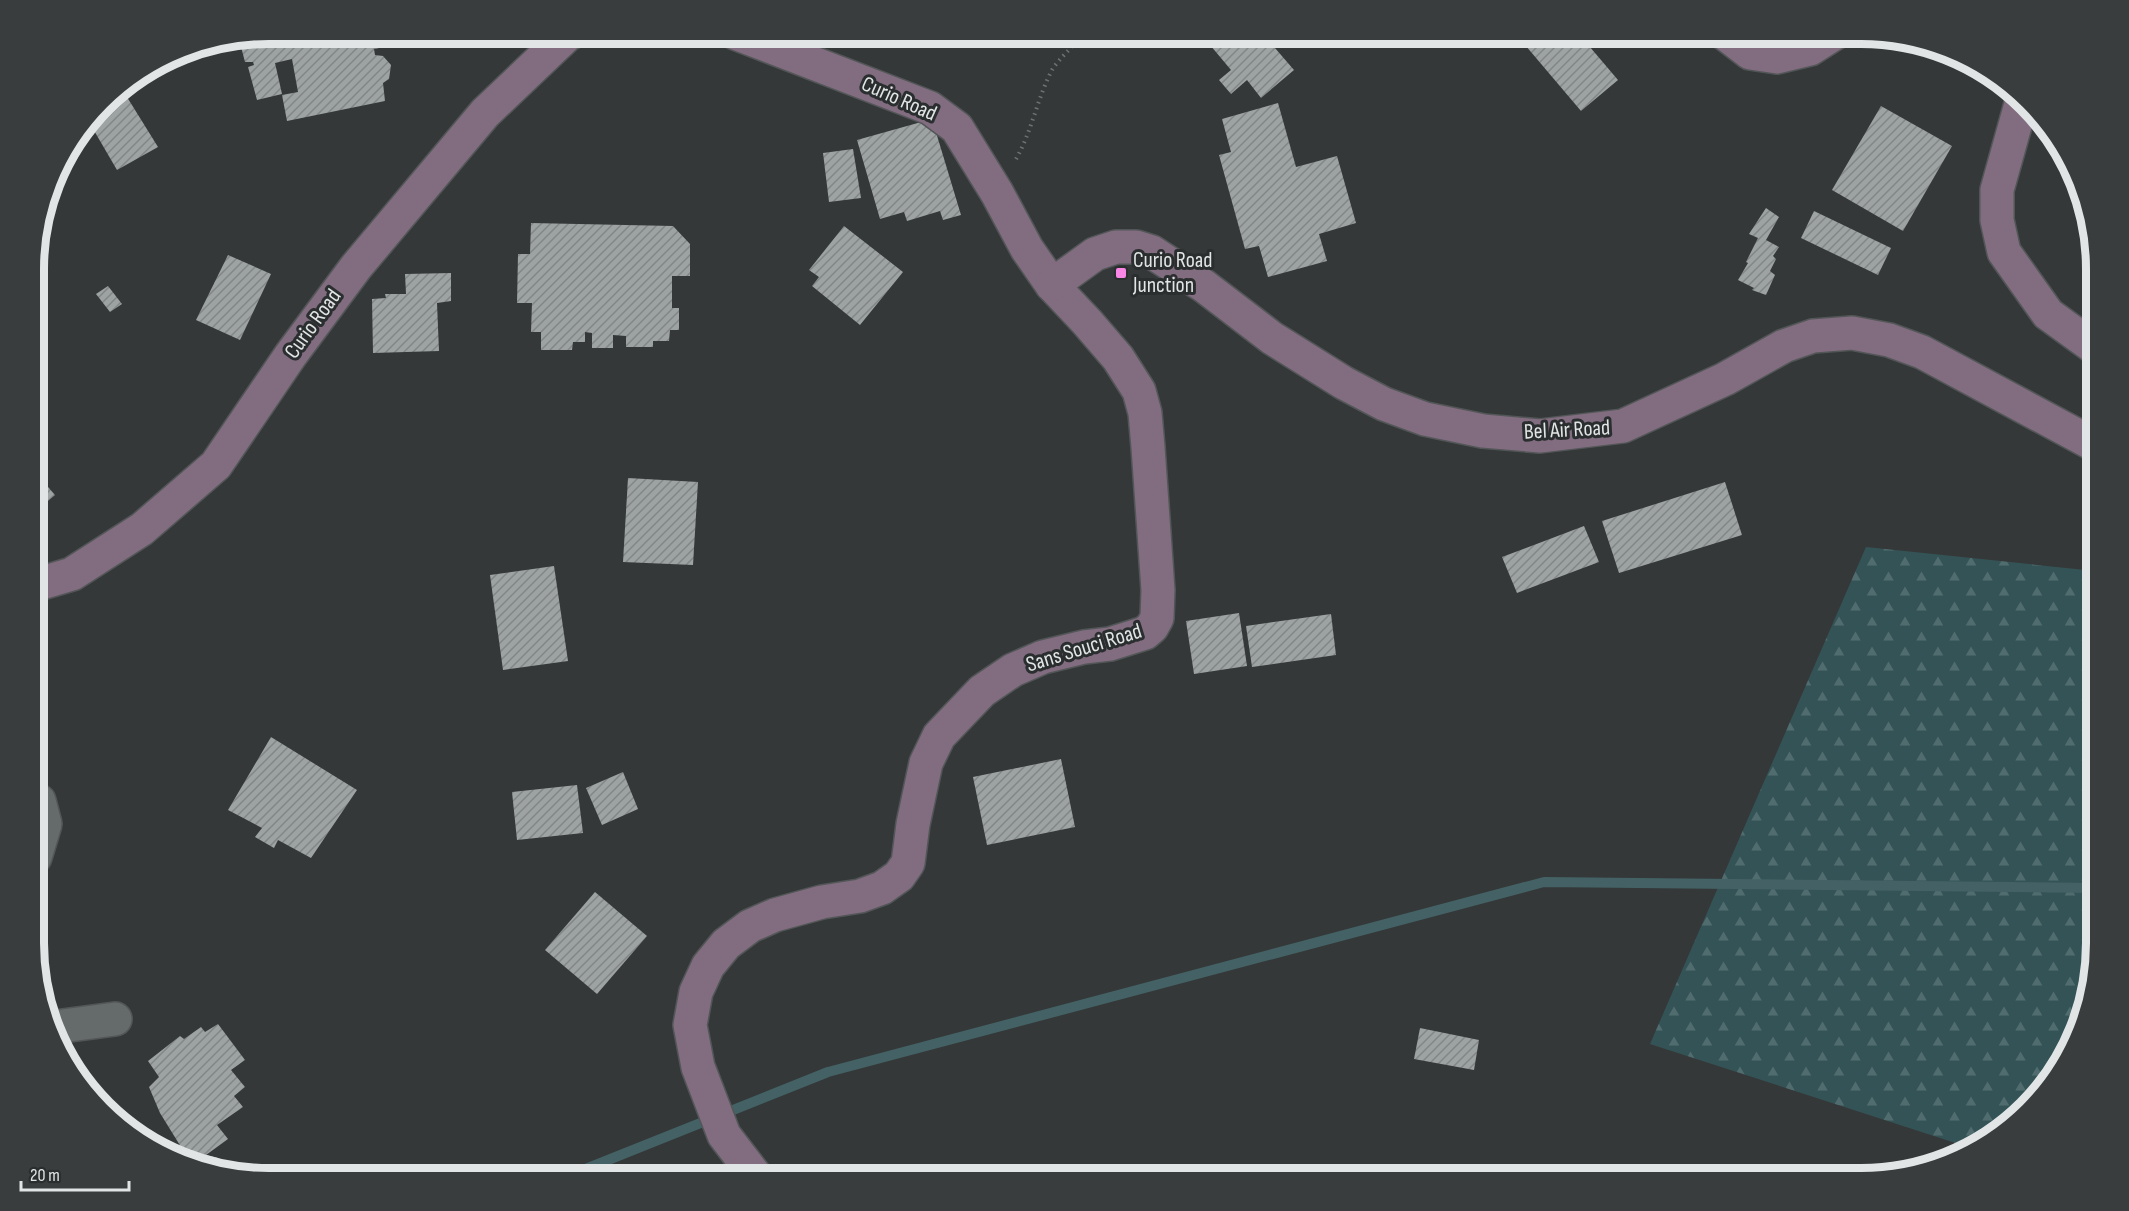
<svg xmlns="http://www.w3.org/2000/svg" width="2129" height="1211" font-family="'Sofia Sans Condensed',sans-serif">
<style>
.forest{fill:url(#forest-firs)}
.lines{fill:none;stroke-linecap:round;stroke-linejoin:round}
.stream{stroke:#446265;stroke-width:10}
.building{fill:url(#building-hatch)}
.street-casing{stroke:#535657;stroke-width:36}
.secondary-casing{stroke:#535657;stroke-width:36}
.path{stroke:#6e7272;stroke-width:4;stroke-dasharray:1.5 4.5;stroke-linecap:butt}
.street{stroke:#656a6a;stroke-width:33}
.secondary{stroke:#816c80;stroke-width:33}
.poi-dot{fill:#fa87e6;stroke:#2a2e2e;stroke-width:2}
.labels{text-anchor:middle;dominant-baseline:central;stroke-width:6;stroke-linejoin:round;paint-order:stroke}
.street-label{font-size:22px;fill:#e2e5e5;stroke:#2a2e2e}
.poi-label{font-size:22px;fill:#e2e5e5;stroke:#2a2e2e;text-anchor:start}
.rim{fill:none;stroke:#e2e5e5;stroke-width:8}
</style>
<defs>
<pattern id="forest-firs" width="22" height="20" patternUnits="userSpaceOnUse" patternTransform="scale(1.5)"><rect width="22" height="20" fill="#345356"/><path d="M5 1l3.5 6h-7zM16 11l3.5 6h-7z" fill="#516c6e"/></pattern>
<pattern id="building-hatch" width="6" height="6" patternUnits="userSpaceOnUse" patternTransform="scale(1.5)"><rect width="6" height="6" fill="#9da2a2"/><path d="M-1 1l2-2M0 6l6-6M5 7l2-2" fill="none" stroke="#828686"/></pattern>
</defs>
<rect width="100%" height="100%" fill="#343838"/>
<polygon class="forest" points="1866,547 2095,571 2096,958 2065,1060 1991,1139 1971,1148 1650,1044"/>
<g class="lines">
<polyline class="stream" points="563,1178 828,1072 1544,882 2096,888"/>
</g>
<g class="building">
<polygon points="268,33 434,33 436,37 374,49 375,55 383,56 391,65 389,79 383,83 385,101 287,121 282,95 298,92 292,59 275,63 282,94 257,100 248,67 254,65 253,62 245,62 239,39"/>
<polygon points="1200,33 1276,33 1268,40 1294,70 1261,98 1247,80 1231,94 1219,80 1231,70"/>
<polygon points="1515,33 1578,33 1618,80 1581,111"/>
<polygon points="122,89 158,147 117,170 89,122 110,96"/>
<polygon points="1278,103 1296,167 1337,156 1356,223 1319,234 1327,261 1268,277 1259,246 1245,249 1219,155 1231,152 1222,119"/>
<polygon points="1881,106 1952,146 1903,231 1832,190"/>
<polygon points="932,119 961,215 943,220 940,211 907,221 904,212 880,219 857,140"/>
<polygon points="853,149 861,198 829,202 823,153"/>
<polygon points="1766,208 1779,217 1766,240 1779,247 1773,256 1776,259 1770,271 1775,275 1766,295 1752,290 1754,288 1738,280 1748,263 1746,262 1758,238 1749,234"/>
<polygon points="1814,211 1891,248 1878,275 1801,238"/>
<polygon points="531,223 673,226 690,244 690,276 672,276 672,308 679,308 679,330 670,330 669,341 653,341 653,347 626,347 626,336 613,335 613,348 592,348 592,333 585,332 585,342 573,342 572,350 541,350 541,332 531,332 532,303 517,303 518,254 530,254"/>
<polygon points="844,226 903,272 860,325 812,286 819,277 809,270"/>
<polygon points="228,255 271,274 240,340 196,320"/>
<polygon points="451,273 451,301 437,303 439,351 373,353 372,299 386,298 385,294 406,294 405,274"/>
<polygon points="108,286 122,304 110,312 96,294"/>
<polygon points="35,472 55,495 35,512"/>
<polygon points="628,478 698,482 693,565 623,562"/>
<polygon points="1725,482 1742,535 1619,573 1602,521"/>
<polygon points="1584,526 1599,562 1517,593 1502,557"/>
<polygon points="554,566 568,661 503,670 490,575"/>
<polygon points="1239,613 1247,666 1194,674 1186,621"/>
<polygon points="1331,614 1336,655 1252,667 1246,626"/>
<polygon points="271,737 357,790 311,858 278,840 274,848 255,837 262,828 228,810"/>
<polygon points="1061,759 1075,827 987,845 973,777"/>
<polygon points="623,772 638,809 602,825 586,788"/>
<polygon points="577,785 583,833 517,840 512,792"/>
<polygon points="595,892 647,936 597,994 545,950"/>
<polygon points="35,894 44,919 35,922"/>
<polygon points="218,1024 245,1060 231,1070 245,1087 234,1096 243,1107 217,1125 228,1139 206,1155 218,1158 230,1170 230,1173 208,1170 188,1162 178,1147 181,1147 160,1113 149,1087 159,1077 148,1061 180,1036 184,1039 201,1027 205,1032"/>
<polygon points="1420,1028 1479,1040 1474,1070 1414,1059"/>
<polygon points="69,1064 79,1065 92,1076 92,1092 73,1074"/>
<polygon points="1121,1167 1126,1178 1100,1178"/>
</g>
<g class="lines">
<g class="street-casing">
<g id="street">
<polyline points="35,799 39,801 45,824 35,857"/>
<polyline points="55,1027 115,1019"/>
</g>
</g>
<g class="secondary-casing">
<g id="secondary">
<polyline points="735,33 930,108 957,128 997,193 1027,249 1052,285 1087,322 1118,358 1139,391 1145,413 1148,447 1158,590 1157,618 1152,627 1145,633 1110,644 1084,647 1043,657 1013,670 982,691 939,736 926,763 913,824 908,863 899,876 882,888 860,896 822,902 775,915 750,926 726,944 708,966 696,992 690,1025 698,1067 724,1135 757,1178"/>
<polyline points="1724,33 1750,53 1777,57 1810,49 1835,33"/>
<polyline points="2021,104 1997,190 1997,220 2004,252 2048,314 2095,348"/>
<polyline points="1052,285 1095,254 1116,247 1136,247 1152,252 1204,286 1272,338 1344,383 1384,404 1425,419 1483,431 1540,436 1623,426 1725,379 1784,346 1813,336 1852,333 1889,340 1922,352 2095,445"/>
<polyline points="35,585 72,574 142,529 216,465 290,356 356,267 485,113 567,35 571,33"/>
</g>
</g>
<path class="path" d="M 1016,159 C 1032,131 1037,99 1052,70 C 1060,57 1074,47 1082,33"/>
<use href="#street" class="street"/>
<use href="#secondary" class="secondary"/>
</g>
<rect class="poi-dot" x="1115" y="267" width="12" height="12" rx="3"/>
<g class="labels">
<g class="street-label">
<text transform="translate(899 99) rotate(24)">Curio Road</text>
<text transform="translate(313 324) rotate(-54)">Curio Road</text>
<text transform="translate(1567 430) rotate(-3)">Bel Air Road</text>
<text transform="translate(1084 648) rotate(-17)">Sans Souci Road</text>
</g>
<g class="poi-label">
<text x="1133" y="260">Curio Road<tspan x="1133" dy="25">Junction</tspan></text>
</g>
</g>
<path d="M0 0H2129V1211H0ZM269 44H1861A225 225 0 0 1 2086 269V943A225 225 0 0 1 1861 1168H269A225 225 0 0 1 44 943V269A225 225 0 0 1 269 44Z" fill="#393d3d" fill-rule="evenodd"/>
<path class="rim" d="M269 44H1861A225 225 0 0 1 2086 269V943A225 225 0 0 1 1861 1168H269A225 225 0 0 1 44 943V269A225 225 0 0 1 269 44Z"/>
<path d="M21 1181v9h108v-9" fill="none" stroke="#e2e5e5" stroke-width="3"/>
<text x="30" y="1181" font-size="18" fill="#e2e5e5" stroke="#2a2e2e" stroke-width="4.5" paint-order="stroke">20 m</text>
</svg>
